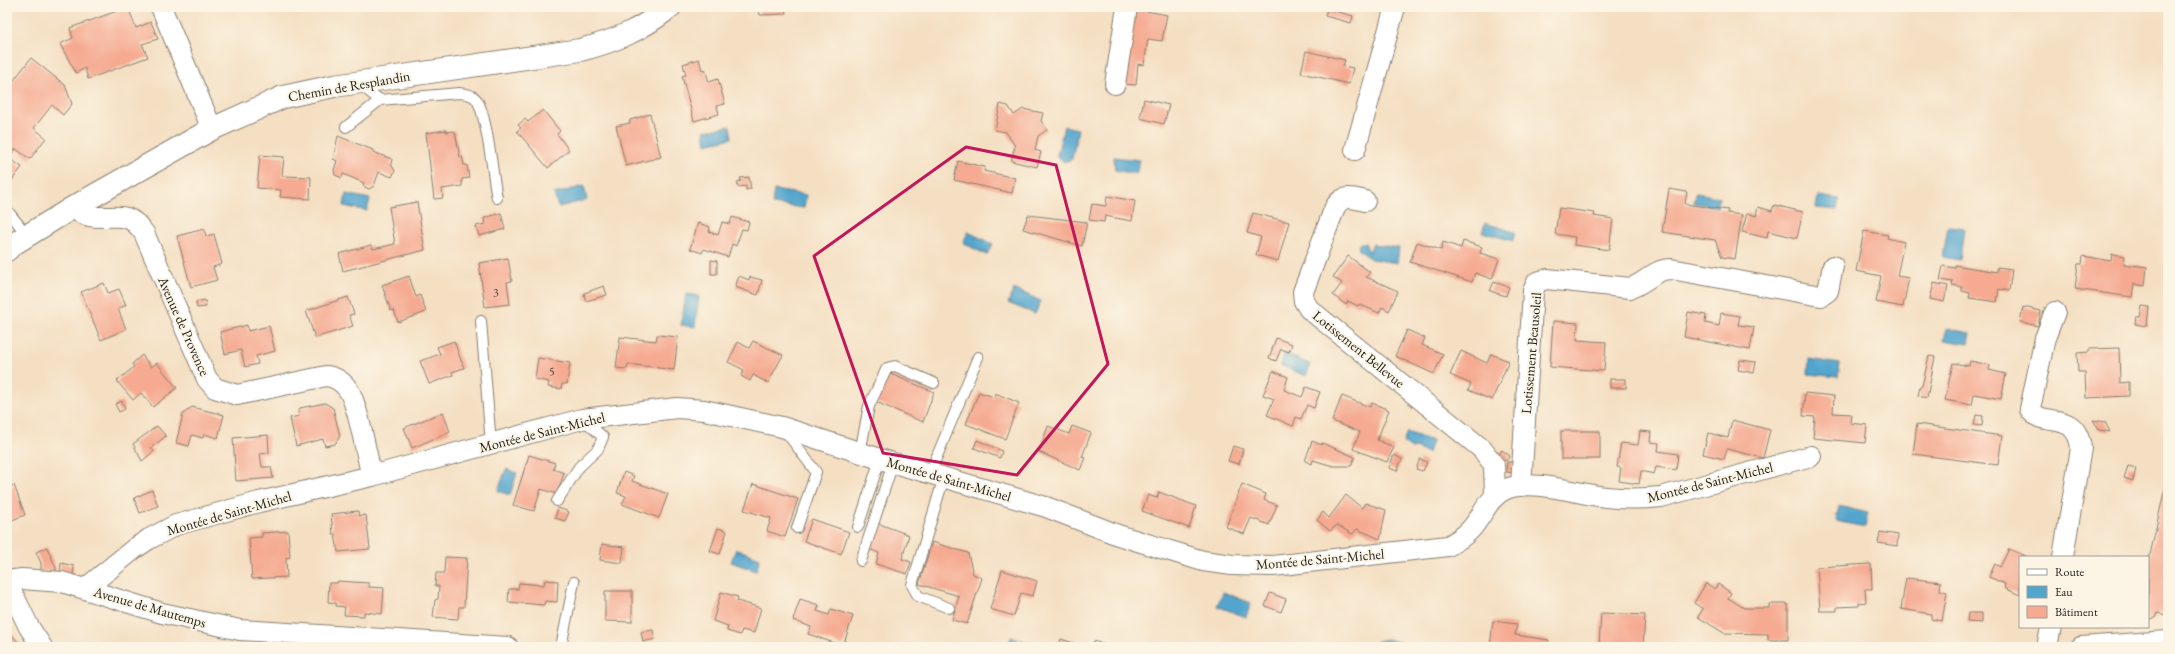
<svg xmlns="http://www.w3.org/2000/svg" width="2175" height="654" font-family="'EB Garamond',serif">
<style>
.water{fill:#52a5cd;stroke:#376074}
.building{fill:#f5aa91}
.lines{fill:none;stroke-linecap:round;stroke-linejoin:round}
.service-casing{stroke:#887e6f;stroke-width:12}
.minor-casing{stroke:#887e6f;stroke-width:22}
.tertiary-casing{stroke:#887e6f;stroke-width:24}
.service{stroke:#fff;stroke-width:10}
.minor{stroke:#fff;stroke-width:20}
.tertiary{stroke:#fff;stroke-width:22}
.marked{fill:none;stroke:#c2185b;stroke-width:3;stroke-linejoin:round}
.labels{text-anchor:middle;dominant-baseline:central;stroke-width:4;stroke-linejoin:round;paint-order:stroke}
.number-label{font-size:12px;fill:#524039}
.street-label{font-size:14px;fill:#1c1c1c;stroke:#fcf5e5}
</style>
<rect width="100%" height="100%" fill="#fcf5e5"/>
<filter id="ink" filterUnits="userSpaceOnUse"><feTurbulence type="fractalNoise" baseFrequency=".025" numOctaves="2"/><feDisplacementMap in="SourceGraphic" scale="8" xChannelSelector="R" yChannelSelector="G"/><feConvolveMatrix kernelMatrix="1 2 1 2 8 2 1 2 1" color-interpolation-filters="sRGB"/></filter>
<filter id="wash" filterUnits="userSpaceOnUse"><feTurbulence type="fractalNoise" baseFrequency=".012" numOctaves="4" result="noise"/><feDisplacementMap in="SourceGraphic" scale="16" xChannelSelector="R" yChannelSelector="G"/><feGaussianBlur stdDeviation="0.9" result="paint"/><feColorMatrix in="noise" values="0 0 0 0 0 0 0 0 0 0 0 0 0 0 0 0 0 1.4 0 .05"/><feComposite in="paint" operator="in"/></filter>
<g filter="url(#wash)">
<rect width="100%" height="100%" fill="#f4dfc2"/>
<g class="water">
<polygon points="730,126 732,138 706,144 704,131"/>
<polygon points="1064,126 1078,129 1072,159 1064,162 1057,156"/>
<polygon points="1114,157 1140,160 1136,174 1115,170"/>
<polygon points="584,186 587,200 558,207 554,194"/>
<polygon points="774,190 806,195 804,208 772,204"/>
<polygon points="1696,193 1719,197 1717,207 1694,203"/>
<polygon points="346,194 370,199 367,211 344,206"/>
<polygon points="1818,196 1840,199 1838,210 1816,208"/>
<polygon points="1485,223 1515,232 1513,241 1482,232"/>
<polygon points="1948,226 1964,228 1960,260 1943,257"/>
<polygon points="968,232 993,244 987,255 963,243"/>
<polygon points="1360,243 1365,243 1369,252 1373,244 1399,248 1397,263 1371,259 1359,250 1358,246"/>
<polygon points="1014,289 1041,301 1035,314 1008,303"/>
<polygon points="686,294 699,296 695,327 681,325"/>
<polygon points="1947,328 1970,333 1968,344 1944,340"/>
<polygon points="1285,353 1311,365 1306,376 1280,365"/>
<polygon points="1809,359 1840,364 1838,377 1808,374"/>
<polygon points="1407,432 1432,441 1428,453 1415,448 1412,449 1403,443"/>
<polygon points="506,469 517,473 510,495 498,491"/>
<polygon points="1839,506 1868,513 1865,527 1836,521"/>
<polygon points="736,549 760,558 756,571 731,562"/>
<polygon points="1223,592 1251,603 1246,617 1217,606"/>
<polygon points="1011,637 1034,644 1033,647 1008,647"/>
<polygon points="1386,639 1400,642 1405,647 1370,647 1375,642"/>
</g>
<g id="blocks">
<g class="building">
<polygon points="128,7 136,28 151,22 158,39 142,44 148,57 88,79 85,68 76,73 60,44 73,38 70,28"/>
<polygon points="785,8 786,14 760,15 759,9"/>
<polygon points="1131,8 1167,15 1162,41 1148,39 1144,65 1138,64 1136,85 1121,84"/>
<polygon points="1327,9 1353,16 1351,23 1325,16"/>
<polygon points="1306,51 1345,60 1343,66 1353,68 1349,84 1301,73"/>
<polygon points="31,58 65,85 72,104 63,115 52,105 34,128 46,138 30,159 16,149 8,158 22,167 7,187 7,89"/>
<polygon points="699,59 702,70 705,69 709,82 718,79 725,104 717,106 719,114 694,121 682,76 686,75 683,64"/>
<polygon points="1144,99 1169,105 1164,124 1140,118"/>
<polygon points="1000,104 1008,106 1014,115 1023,109 1043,113 1041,121 1047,130 1038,136 1035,150 1041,152 1037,167 1011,161 1015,146 1006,132 995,130"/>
<polygon points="543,110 560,131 557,134 569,150 548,168 517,131 521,128 518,125 525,119 528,122"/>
<polygon points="650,114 661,157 626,166 616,126 630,123 630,120"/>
<polygon points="446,130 446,132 455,131 460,157 462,156 464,165 467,165 469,178 462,179 462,186 442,189 443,198 434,199 426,133"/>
<polygon points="338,136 373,150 373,152 392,159 391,164 395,171 392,177 379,172 374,186 369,189 363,186 364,183 343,174 342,178 335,175 334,170 337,161 333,159"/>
<polygon points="260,155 284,157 282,176 311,177 310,199 280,197 281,190 257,188"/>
<polygon points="958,161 985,167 984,171 1015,178 1012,193 954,180"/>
<polygon points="749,177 751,189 746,190 746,186 738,187 737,182 741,181 740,178"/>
<polygon points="1669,189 1687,192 1685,204 1728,210 1727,213 1742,215 1735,259 1722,257 1715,240 1662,232"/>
<polygon points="1107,196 1135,201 1132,221 1105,216 1104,222 1089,220 1092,204 1106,206"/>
<polygon points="417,202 425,250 343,271 339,254 371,245 373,249 395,244 389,207"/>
<polygon points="1774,205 1803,212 1797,238 1768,231 1767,238 1742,232 1747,213 1756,216 1758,207 1772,211"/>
<polygon points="1559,208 1595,213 1594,216 1613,219 1609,250 1574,245 1575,237 1555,234"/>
<polygon points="501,213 505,229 479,236 476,226 485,224 484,218"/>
<polygon points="1253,213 1289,222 1278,261 1256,255 1261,237 1247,233"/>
<polygon points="1028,215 1087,222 1082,246 1023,229"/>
<polygon points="732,217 749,222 747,230 742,229 736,246 732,244 728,257 704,249 702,253 690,249 698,223 710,227 709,232 718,235 722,222 730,224"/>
<polygon points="204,229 206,236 214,234 222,264 213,267 217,280 191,287 177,236"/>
<polygon points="1864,231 1888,235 1887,238 1904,242 1897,276 1909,278 1903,307 1876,302 1881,276 1856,271"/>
<polygon points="1463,241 1482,247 1480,253 1499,259 1492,279 1475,273 1472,282 1410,262 1417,242 1441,250 1443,242 1461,248"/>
<polygon points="2112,254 2125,256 2124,264 2147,267 2145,286 2134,284 2132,297 2075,289 2078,264 2082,264 2083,256 2111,261"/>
<polygon points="1348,256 1370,272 1366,277 1398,291 1389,311 1382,307 1379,313 1359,304 1358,306 1348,301 1346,305 1333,295 1342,283 1333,277"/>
<polygon points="508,258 512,281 507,282 510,304 485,307 479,263"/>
<polygon points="711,260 717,261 717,274 711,274"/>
<polygon points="1955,265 1997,272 1997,267 2012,269 2009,291 1999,289 1997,302 1969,298 1970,293 1962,291 1962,287 1952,285 1953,282 1940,280 1943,266 1955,268"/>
<polygon points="409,276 416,297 420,295 426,312 398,322 394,310 391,311 382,285"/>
<polygon points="739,276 749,280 750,277 762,280 758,295 735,287"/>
<polygon points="1494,282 1509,287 1506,296 1490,291"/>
<polygon points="104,283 108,293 119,289 126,305 118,309 126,329 101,340 81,292"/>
<polygon points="1934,283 1948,286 1944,302 1930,299"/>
<polygon points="604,286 607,295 586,301 584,293"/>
<polygon points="348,297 354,314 349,315 353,326 315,338 306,311"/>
<polygon points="205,300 206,307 197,308 196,302"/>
<polygon points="2142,306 2149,307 2147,326 2135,324 2136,317 2140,317"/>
<polygon points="2023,307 2041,311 2038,326 2020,322"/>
<polygon points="1688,312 1706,315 1705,323 1719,326 1721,313 1740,316 1738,325 1754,327 1750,350 1684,337"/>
<polygon points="1553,321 1578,323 1577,340 1606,342 1604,371 1550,367"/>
<polygon points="247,325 248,331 269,326 275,351 256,356 258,364 245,367 241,350 225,354 220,332"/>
<polygon points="1407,330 1425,338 1422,345 1443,354 1434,374 1395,356"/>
<polygon points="657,335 678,337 674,370 628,364 627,369 616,368 620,337 656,341"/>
<polygon points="1276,338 1292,344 1289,352 1281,349 1276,361 1269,358"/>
<polygon points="454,341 464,368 452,372 453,375 429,384 420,361 440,354 437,347"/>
<polygon points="753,341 783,355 768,383 753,375 750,381 741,376 744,370 728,362 738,342 749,348"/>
<polygon points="2119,348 2120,383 2129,382 2129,396 2086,398 2085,372 2078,372 2077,353 2089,352 2089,349"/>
<polygon points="1461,351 1487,363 1491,354 1509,361 1492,400 1468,390 1471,384 1450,375"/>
<polygon points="142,355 151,367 157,363 177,388 153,407 141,393 133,400 117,381 134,367 132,364"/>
<polygon points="1929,356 1935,357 1927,398 1918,396 1920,386 1922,386"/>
<polygon points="538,358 570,363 567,384 562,384 561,389 548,387 549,382 535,379"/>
<polygon points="1740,360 1756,362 1754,373 1738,370"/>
<polygon points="1970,361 1990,365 1989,370 2006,374 2001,399 1974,394 1972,405 1945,400 1953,363 1969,366"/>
<polygon points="1273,371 1288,377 1284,390 1302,397 1306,387 1320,392 1314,408 1307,405 1301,419 1296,417 1293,426 1267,415 1274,399 1263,395"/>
<polygon points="888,373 934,392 923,422 876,402"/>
<rect x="1610" y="379" width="16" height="9"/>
<polygon points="979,392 994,397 995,393 1019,403 1005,439 966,424"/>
<polygon points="1805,393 1834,396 1833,413 1851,414 1850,423 1867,425 1865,443 1813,438 1815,417 1803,416"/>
<polygon points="1342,396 1370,407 1372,403 1389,410 1377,440 1394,447 1387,462 1353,449 1360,432 1332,421"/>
<polygon points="122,401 125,409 119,412 115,404"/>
<polygon points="325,403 333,408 340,436 335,444 325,446 323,439 296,446 290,418 299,416 298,412 300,408"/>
<polygon points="192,407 224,415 218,438 204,434 203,438 192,435 189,446 176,443 183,414"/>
<polygon points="443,412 450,432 412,448 404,428"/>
<polygon points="1976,415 1983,416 1982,426 1974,425"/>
<polygon points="1732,420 1770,430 1763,458 1727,449 1724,459 1703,454 1708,433 1728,438"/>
<polygon points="2093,420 2105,422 2110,432 2099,430"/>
<polygon points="1917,424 2002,436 1998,465 1913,454"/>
<polygon points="157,426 166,436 151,448 154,451 142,461 133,444"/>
<polygon points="1048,426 1069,434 1072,426 1091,433 1082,457 1085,458 1080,470 1039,452"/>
<rect x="1561" y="431" width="39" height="28"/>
<polygon points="1640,431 1651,432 1650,442 1659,443 1658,451 1678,454 1676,470 1656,467 1654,474 1641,471 1639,484 1619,481 1621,468 1617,467 1621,443 1638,445"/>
<polygon points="268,435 269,453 260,454 262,467 271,467 273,478 236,481 233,438"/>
<polygon points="977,440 1002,451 1000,458 974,448"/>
<polygon points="1312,441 1322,445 1322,443 1355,457 1351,466 1333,466 1313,460 1312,464 1305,461"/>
<polygon points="1233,446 1243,449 1239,464 1228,461"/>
<polygon points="1502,450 1510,456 1506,461 1498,456"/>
<polygon points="529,455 555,463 553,469 564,473 557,494 541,489 534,511 513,505"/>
<polygon points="1394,455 1402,459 1397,471 1389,468"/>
<polygon points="1420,459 1427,462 1423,471 1416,469"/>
<polygon points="1507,462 1513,462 1513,473 1506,472"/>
<polygon points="2128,466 2136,468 2133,481 2124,478"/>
<polygon points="624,472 634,476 632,481 668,494 659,518 622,504 626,496 617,493"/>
<polygon points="2166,483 2168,483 2168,605 2166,615 2158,613 2156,618 2148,619 2148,564"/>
<polygon points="753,484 798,499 785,537 767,531 771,518 744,510"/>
<polygon points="1242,484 1266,494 1264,500 1277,505 1269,525 1251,518 1244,534 1226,527"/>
<polygon points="14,485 25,515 7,522 7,488"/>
<polygon points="152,490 158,506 140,513 134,498"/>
<polygon points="1159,492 1196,506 1189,528 1142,511 1148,495 1157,498"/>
<polygon points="1346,495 1362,508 1365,503 1386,510 1380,539 1357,529 1352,534 1337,525 1330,531 1317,520 1323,512 1329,518"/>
<polygon points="558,508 569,512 565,521 555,518"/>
<polygon points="358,511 359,516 366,515 370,549 338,552 335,534 333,534 331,514"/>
<polygon points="812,519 849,532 841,554 804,541"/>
<polygon points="877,523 909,535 902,559 911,562 907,574 876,564 879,553 869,549"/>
<polygon points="718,528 727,531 720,554 710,551"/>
<polygon points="288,531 290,557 286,558 287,577 252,579 249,538 262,537 262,533"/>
<polygon points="1880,532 1898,535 1897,546 1878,543"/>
<polygon points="932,542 968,553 973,574 982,578 967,624 952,620 959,596 919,584"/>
<polygon points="602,544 624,547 622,563 600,560"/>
<polygon points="47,547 56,568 56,572 41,571 41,563 36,552"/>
<polygon points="2009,549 2028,557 2020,557 2020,595 2004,588 2005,584 1989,577 1995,564 2000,567"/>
<polygon points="445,557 467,558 464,607 459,607 458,619 433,617 435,600 438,599 439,586 435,586 436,573 444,573"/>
<polygon points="61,563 74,566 73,575 60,573"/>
<polygon points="1871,564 1872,589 1865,589 1866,602 1859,603 1859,606 1837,607 1837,611 1820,611 1817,567"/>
<polygon points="1002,570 1037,581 1033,596 1021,593 1014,616 990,609"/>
<polygon points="1906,578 1941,582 1940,590 1947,592 1942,621 1931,619 1931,614 1901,609"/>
<polygon points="545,580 558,581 557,602 545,601 544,605 508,602 509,589 518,589 519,583 544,585"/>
<polygon points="338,581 369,583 369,587 384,588 382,614 364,612 364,616 344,615 345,607 336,606 336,603 328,602 329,583 337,583"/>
<polygon points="1706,583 1715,589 1718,584 1731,593 1728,598 1744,608 1769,608 1769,604 1788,604 1788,640 1768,640 1768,634 1724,633 1698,617 1703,609 1694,603"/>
<polygon points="605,591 632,591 632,622 605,621"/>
<polygon points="721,592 738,597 737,601 761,608 754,633 742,630 740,635 727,631 728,626 713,621"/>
<polygon points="1270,593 1286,599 1281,612 1265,606"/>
<polygon points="800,599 819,605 817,611 829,615 831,609 853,616 843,646 808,634 811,627 793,620"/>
<polygon points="1601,613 1645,615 1643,647 1599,646"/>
<polygon points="1968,613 1982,613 1982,623 1967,622"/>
<polygon points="1493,621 1517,624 1515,635 1549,640 1548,647 1490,647"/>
<polygon points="7,629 19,643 15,647 7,647"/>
<polygon points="653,630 655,639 643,642 641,632"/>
<polygon points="1061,639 1086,647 1058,647"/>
<polygon points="1094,641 1112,647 1092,647"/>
</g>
</g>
</g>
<g filter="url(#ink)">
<use href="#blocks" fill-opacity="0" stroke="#887e6f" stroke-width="1"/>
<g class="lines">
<g class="service-casing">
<g id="service">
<path d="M 359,84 L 380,100 L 459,93 C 466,94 472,94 476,99 C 487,112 493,178 497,198"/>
<polyline points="346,127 380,100"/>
<polyline points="7,210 27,235"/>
<polyline points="481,321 491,444"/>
<polyline points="786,432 816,472 797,528"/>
<polyline points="860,453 869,406 887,368 895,366 934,383"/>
<polyline points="930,473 978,357"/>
<polyline points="944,477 912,585 918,596 949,608"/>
<polyline points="557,501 579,467 598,449 603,437 584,420"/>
<polyline points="858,527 880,459"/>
<polyline points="861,561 893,463"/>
<polyline points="561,647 574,582"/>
</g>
</g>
<g class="minor-casing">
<g id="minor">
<polyline points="161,7 212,129"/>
<polyline points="1115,84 1127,7"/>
<polyline points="1355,150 1395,7"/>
<path d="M 1365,201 C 1352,198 1343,194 1335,207 L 1303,292 L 1304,301 L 1309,309 L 1482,449 L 1494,465 L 1495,495"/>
<path d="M 72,208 C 77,211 83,215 89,216 C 114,221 126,207 144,233 L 207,379 L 215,388 L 237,395 L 326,376 C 336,377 344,383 349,391 C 359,408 366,455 372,476"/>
<path d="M 2055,312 L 2045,338 L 2030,409 C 2042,430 2075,407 2081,448 L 2063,557"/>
<path d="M 1521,486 L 1533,291 L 1537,282 L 1547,279 L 1630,288 C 1645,284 1654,269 1671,269 L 1821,296 L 1828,291 L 1833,266"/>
<polyline points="7,581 22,579 62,582 162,613 240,630 508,647"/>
<polyline points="7,582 29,627 42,647"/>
<path d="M 86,588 L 134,549 L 149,539 L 176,525 L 259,502 L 372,476 L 582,419 L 677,408 L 704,410 L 782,427 L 880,459 L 1046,507 L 1118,535 L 1203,561 L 1232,565 L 1273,566 L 1448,546 C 1455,542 1462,538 1468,532 C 1483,518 1486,498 1506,489 C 1533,478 1577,494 1606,497 C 1624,499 1643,499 1661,497 L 1811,456"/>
<polyline points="2047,647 2051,627"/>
<polyline points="2081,647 2168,641"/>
</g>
</g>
<g class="tertiary-casing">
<path id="tertiary" d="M 7,250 L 12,245 L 72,208 L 212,129 L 283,97 L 334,86 L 580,50 C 616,41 641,30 670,7"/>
</g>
<use href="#service" class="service"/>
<use href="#minor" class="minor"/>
<use href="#tertiary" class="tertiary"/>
</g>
</g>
<path class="marked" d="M 966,147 L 1056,165 L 1108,364 L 1017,475 L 883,453 L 814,256 Z"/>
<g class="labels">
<g class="number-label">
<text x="496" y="293">3</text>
<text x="552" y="371">5</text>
</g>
<g class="street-label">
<text transform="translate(349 86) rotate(-10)">Chemin de Resplandin</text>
<text transform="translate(184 326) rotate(66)">Avenue de Provence</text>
<text transform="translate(1359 349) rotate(39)">Lotissement Bellevue</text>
<text transform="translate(1531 353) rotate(-85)">Lotissement Beausoleil</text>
<text transform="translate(542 432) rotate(-14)">Montée de Saint-Michel</text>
<text transform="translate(949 479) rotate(16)">Montée de Saint-Michel</text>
<text transform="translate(1710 482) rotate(-14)">Montée de Saint-Michel</text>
<text transform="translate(229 513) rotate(-16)">Montée de Saint-Michel</text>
<text transform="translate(1320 559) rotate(-5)">Montée de Saint-Michel</text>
<text transform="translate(150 607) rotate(16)">Avenue de Mautemps</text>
</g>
</g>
<rect width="2175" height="654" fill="none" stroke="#fcf5e5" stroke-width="24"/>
<rect x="2019" y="556" width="130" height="72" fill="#fcf5e5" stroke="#a29e95"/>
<rect x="2027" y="569" width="20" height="6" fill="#ffffff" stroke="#a29e95"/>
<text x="2055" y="576" font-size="12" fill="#1c1c1c">Route</text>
<rect x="2027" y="586" width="20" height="12" fill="#52a5cd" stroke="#a29e95"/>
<text x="2055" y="596" font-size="12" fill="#1c1c1c">Eau</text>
<rect x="2027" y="606" width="20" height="12" fill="#f5aa91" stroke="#a29e95"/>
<text x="2055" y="616" font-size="12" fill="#1c1c1c">Bâtiment</text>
</svg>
